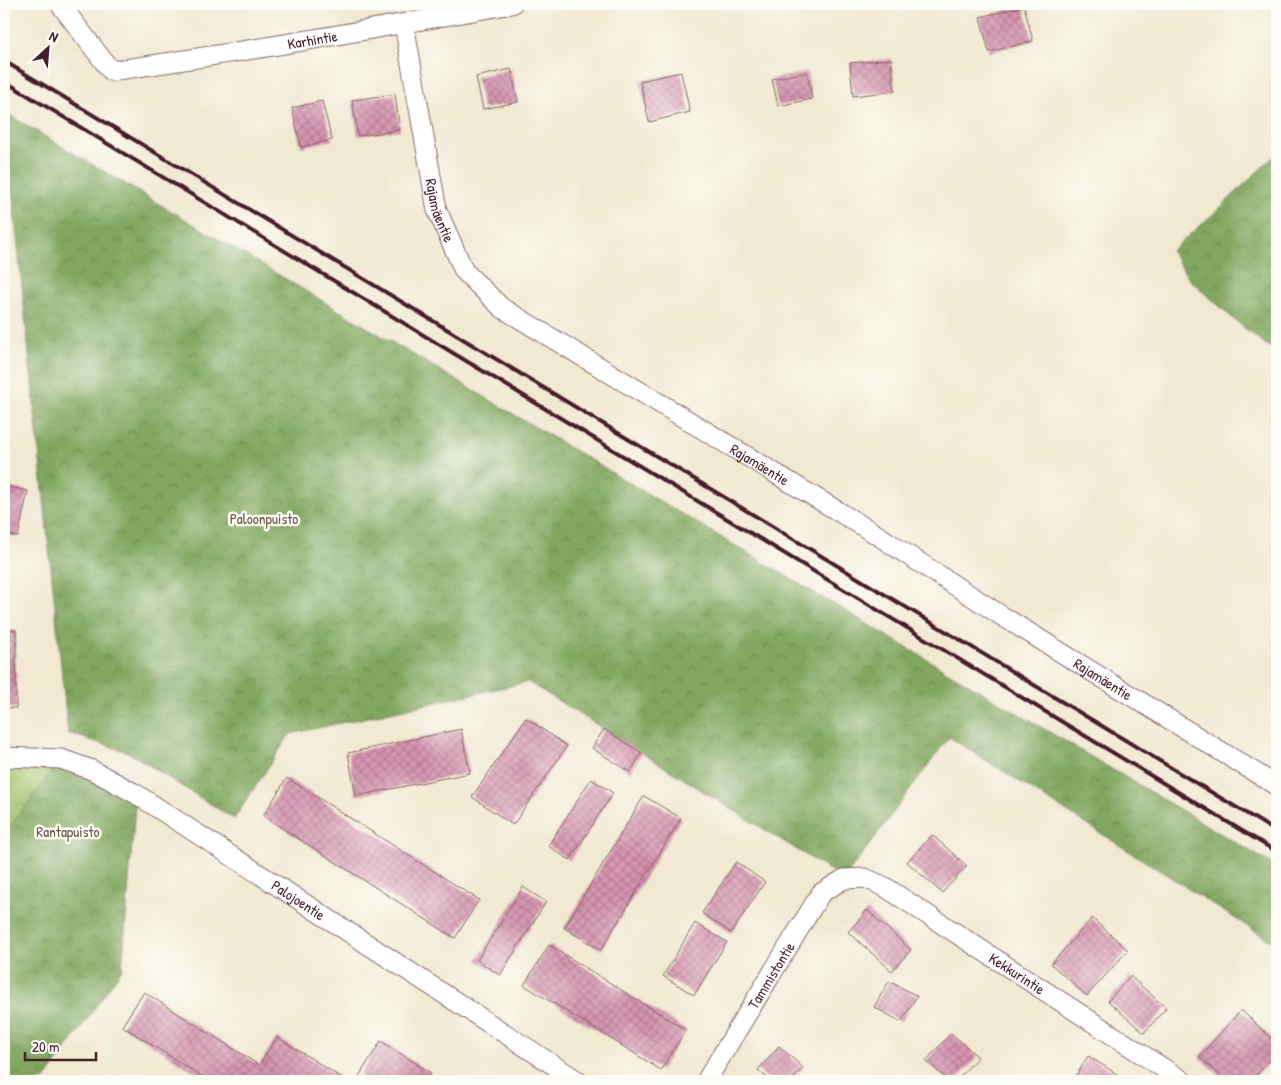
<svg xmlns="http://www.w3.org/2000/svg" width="1281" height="1085" font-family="'Patrick Hand',sans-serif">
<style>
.forest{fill:url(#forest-crowns);stroke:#656344}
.park{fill:url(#park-crowns);stroke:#76704a}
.building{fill:url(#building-cross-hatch)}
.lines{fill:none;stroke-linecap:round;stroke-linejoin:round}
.street-casing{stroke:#846565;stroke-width:21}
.street{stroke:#fff;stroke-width:19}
.rail{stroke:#4a1f2b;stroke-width:4}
.labels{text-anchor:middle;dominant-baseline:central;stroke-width:5;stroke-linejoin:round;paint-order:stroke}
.street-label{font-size:15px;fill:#4a1f2b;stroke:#fdfcf7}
.park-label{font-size:15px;fill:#685841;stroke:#fdfcf7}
</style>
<defs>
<pattern id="forest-crowns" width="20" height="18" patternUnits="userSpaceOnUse" patternTransform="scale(1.25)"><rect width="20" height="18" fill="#80a75e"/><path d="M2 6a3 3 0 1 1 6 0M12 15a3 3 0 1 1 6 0" fill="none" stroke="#6b874e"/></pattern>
<pattern id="park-crowns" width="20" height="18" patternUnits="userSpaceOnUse" patternTransform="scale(1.25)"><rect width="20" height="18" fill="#a1c16a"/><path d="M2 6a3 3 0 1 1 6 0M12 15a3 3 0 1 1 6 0" fill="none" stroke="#8ca55c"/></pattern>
<pattern id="building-cross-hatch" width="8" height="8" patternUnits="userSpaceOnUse" patternTransform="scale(1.25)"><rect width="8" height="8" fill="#d695b0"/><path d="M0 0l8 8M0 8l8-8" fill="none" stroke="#b0798f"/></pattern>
</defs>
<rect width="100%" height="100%" fill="#fdfcf7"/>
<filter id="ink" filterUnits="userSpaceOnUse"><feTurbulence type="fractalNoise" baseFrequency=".02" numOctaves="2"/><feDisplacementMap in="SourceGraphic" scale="10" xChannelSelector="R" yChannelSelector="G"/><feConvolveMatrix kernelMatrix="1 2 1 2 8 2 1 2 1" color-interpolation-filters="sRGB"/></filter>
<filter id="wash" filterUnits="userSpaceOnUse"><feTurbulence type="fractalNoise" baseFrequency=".0096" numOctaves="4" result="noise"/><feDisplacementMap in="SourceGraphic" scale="20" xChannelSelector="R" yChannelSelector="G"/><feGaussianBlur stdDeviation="1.12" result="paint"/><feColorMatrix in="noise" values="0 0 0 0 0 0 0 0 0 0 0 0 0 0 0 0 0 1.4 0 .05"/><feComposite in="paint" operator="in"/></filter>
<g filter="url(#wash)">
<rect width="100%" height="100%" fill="#f1e8d0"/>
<g class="forest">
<polygon points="4,112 1277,867 1277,945 949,737 844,879 528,682 290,734 234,819 128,752 68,733 6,131 4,130"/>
<polygon points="1277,153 1277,353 1237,322 1189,279 1171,251 1218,210"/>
<polygon points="4,757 61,759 136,794 122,969 44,1081 4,1081"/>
</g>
<polygon class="park" points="4,757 61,759 4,834"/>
<g id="blocks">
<g class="building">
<polygon points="1024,6 1033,41 989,52 980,17"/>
<polygon points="891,59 895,91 853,96 850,63"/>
<polygon points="511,69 518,102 483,109 476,77"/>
<polygon points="681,72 690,112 649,122 640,81"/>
<polygon points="807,72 812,99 778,106 772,79"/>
<polygon points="395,94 400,130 358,136 352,100"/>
<polygon points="322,101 332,140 301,147 292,108"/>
<polygon points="4,486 28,491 18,537 4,534"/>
<rect x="4" y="630" width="12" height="78"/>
<polygon points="526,718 567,746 513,825 472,797"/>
<polygon points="461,729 470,773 356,796 348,753"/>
<polygon points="604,729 642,753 630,772 592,748"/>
<polygon points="287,778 479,900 455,938 263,816"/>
<polygon points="591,779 613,793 570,860 548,846"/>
<polygon points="644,796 681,818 601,950 564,928"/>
<polygon points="932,835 967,866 942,893 907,862"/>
<polygon points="736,862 765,882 731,933 702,913"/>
<polygon points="523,887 546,902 500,975 477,960"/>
<polygon points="867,910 911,950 892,971 848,932"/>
<polygon points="1092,918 1128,950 1087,996 1051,964"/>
<polygon points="695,923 727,942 694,995 663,976"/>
<polygon points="549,945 686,1030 661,1070 524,985"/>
<polygon points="1130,976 1166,1008 1144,1033 1108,1001"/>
<polygon points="889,981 917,996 901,1022 874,1007"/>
<polygon points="144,992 259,1065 277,1037 342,1078 340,1081 209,1081 122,1026"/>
<polygon points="1241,1010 1277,1043 1277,1052 1251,1081 1226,1081 1199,1057"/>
<polygon points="951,1033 978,1057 956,1081 949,1081 926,1061"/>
<polygon points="381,1041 431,1073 425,1081 356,1081"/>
<polygon points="779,1046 803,1068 791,1081 771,1081 758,1070"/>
<polygon points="1088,1056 1128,1081 1073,1081"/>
</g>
</g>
</g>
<g filter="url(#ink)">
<use href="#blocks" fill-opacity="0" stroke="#846565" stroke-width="1"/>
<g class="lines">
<g class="street-casing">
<g id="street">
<path id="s1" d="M 60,4 L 111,71 C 245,52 379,28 512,4"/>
<path id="s2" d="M 404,24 L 437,210 L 464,271 L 502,308 L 874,533 L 1002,616 L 1277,786"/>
<path id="s3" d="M 4,757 L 61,759 L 92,770 L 136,794 L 578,1081"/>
<path id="s4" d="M 706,1081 L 821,893 L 844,879 L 865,878 L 885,887 L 1183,1081"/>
</g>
</g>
<use href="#street" class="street"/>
<g class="rail">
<polyline points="4,61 1277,832"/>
<polyline points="4,81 1277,852"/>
</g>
</g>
</g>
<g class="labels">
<g class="street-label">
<text stroke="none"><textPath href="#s1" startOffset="288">Karhintie</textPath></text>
<text stroke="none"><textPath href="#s2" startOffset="190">Rajamäentie</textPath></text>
<text stroke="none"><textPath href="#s2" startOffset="610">Rajamäentie</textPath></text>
<text stroke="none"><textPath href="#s2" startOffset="1015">Rajamäentie</textPath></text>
<text stroke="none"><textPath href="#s3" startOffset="334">Palojoentie</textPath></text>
<text stroke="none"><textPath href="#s4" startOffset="448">Kekkurintie</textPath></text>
<text stroke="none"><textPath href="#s4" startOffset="124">Tammistontie</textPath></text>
</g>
<g class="park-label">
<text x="264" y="518">Paloonpuisto</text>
<text x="68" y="831">Rantapuisto</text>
</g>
</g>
<rect width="1281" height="1085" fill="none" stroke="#fdfcf7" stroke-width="20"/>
<g transform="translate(48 48) rotate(26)" stroke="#fdfcf7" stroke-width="4" paint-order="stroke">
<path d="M0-4L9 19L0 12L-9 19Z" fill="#4a1f2b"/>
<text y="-8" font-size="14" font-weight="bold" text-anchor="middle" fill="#4a1f2b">N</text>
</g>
<path d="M25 1052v8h71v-8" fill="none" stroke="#4a1f2b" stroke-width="2.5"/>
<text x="32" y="1052" font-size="15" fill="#4a1f2b" stroke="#fdfcf7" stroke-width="4" paint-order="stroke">20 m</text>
</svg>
